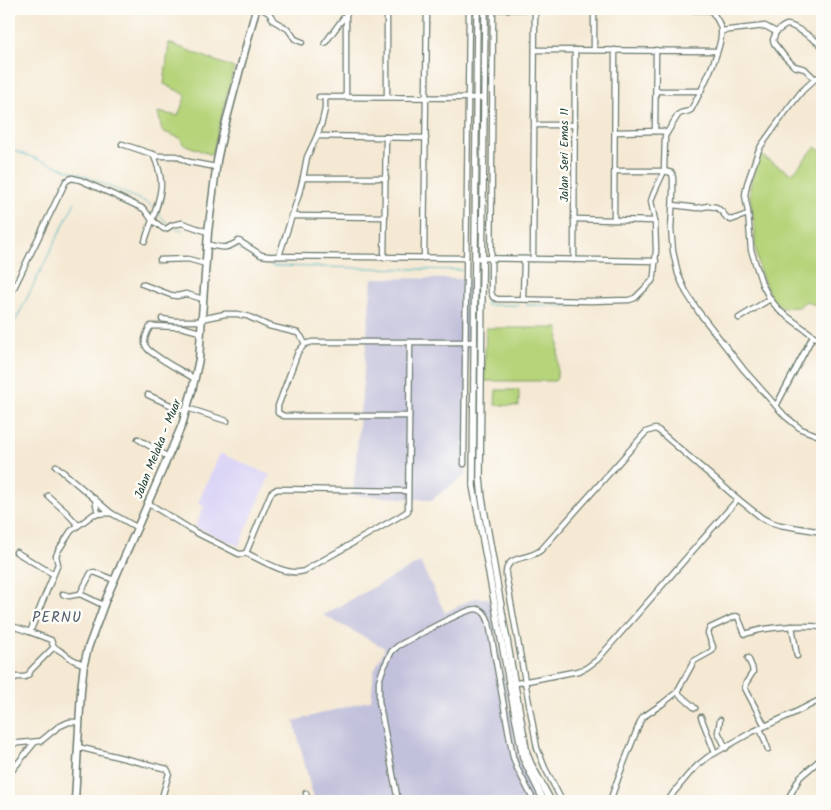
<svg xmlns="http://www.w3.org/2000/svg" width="831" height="810" font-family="Kalam,sans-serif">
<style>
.built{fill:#dcd5f6}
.industrial{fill:#c2c1dc}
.green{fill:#b6d47a;stroke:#6a8857}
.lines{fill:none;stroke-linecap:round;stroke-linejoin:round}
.stream{stroke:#45b4c1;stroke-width:1}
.street-casing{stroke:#6a796c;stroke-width:7}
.secondary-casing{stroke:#6a796c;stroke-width:8}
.primary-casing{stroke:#6a796c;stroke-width:9}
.street{stroke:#fff;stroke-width:4.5}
.secondary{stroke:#fff;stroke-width:5.5}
.primary{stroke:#fff;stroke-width:6}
.labels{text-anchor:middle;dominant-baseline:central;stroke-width:5;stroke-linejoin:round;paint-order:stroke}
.street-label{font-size:12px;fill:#1f3d34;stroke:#fdfcf7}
.quarter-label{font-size:15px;letter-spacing:1px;fill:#545f6f;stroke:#fdfcf7}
</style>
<rect width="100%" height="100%" fill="#fdfcf7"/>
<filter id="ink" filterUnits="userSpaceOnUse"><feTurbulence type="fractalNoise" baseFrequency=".02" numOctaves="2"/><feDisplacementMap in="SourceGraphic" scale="10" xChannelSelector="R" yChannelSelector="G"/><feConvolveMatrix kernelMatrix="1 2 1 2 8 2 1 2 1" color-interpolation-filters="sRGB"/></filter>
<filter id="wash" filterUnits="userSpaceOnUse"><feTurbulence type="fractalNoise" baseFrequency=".0096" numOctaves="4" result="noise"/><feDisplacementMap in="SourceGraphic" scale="20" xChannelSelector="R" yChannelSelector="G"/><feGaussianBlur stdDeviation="1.12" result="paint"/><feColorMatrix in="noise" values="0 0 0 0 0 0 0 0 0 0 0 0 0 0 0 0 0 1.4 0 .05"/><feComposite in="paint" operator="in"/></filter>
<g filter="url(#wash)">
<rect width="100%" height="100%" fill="#f5e9d4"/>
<polygon class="built" points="220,453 270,475 239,546 195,527 204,506 198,503"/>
<g class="industrial">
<polygon points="372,278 470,279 466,475 431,500 353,495"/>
<polygon points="420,562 445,613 474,598 490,598 519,761 526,776 539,801 314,801 294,721 371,700 374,671 385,648 323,615"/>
</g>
<g class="green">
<polygon points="169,43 234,68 212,155 183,144 180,138 162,131 158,112 178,116 186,95 164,84"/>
<polygon points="815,147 822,151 822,308 806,301 799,307 783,308 771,298 759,269 755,245 755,228 750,197 750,186 760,155 792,174"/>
<polygon points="486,328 559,328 557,378 555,381 484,381"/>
<polygon points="496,390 519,390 519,406 495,405"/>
</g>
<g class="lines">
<g class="stream">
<polyline points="9,149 85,176 150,204 154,209"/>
<polyline points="157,212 168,224"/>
<polyline points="176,229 182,230"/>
<polyline points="234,247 272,266 462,270"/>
<polyline points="486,269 486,305 519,305"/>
<polyline points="526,305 574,306"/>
<polyline points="9,334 75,202"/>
</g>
</g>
</g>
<g filter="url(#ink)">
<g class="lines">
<g class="street-casing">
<g id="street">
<polyline points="262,9 269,13 274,21 288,29 295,39 302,42"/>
<polyline points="387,9 387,97"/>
<polyline points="485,9 711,10"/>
<path d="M 493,9 L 491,292 L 493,297 L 497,299 L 590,301 L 629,300 L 635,298 L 652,281 L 654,276 L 656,250 L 655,221 L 651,201 L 653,195 L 664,171 L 665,136 L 678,115 C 682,111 687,113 691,110 C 700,94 724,46 721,29 C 720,22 714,15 710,9"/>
<polyline points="594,10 594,50"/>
<polyline points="721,31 765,26 776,32 773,40 774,43 784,56 794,66 805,69 815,79"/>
<path d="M 776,32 C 779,30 783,26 787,25 C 793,24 817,41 822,46"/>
<polyline points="325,43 350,9"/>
<path d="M 819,43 C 824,36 818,30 822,22"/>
<polyline points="535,50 717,51"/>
<polyline points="822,75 815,79 802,91 787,110 761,146 758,152 747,184 745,195 748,212 751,250 762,284 770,299 780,311 822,342"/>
<polyline points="656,91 700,91"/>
<polyline points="319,97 484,98"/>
<polyline points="346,97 346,13"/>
<polyline points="535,125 575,125"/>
<polyline points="655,131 656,50"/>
<polyline points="615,132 662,131 667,133"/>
<polyline points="317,136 426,138"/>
<polyline points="122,144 158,156 176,156 189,162 216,167"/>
<polyline points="615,171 664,171 672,173 673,178 673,193 671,229 673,251 678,274 686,292 698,311 744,370 785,416 801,429 822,437"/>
<polyline points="303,178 386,178"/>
<polyline points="673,205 697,208 708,206 716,207 722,212 727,218 731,220 748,214"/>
<polyline points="291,216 385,217"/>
<polyline points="574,219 655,221"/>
<polyline points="614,220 615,50"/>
<path d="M 145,241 C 150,224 161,201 161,184 C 161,174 157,163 153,154"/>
<path d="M 207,244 C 214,246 220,248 226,247 C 231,246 235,243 239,241 L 261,255 L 268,256 L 466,258"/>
<polyline points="279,256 298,197 303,178 307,157 317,136 322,122 325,109 325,97"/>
<polyline points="384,258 386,137"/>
<polyline points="424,258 427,9"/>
<polyline points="475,258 656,261"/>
<polyline points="533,259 535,9"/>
<polyline points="160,260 188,259 206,264"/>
<polyline points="574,260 575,50"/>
<polyline points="142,284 171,295 177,296 186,294 203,299"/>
<polyline points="9,298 66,181 72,178 80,180 114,195 144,209 152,220 164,229 166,229 172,225 182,223 208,232"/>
<polyline points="523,299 524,259"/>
<polyline points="739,318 770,299"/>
<polyline points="162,319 175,321 201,321"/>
<polyline points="201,319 225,314 237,314 247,316 269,326 298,333 302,338 305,344"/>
<path d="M 195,379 C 182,371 169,365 157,356 C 154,354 149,351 147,348 C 142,342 147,331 151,326 L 181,327 L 200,332"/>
<polyline points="148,395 186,412"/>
<polyline points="776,406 813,336"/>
<polyline points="187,408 227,421"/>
<polyline points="409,416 284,416 278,413 278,406 298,352 305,344 312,342 475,342"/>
<polyline points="138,439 168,457"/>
<polyline points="464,464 469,9"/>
<polyline points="56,466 111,513"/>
<polyline points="48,496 66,512 78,525"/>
<polyline points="95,499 98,514"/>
<path d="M 148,503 L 195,532 L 239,554 L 242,554 L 246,553 C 261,560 288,577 304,571 L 400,516 L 408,511 L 410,342"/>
<polyline points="16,552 53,574"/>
<polyline points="246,553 271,493 277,489 408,491"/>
<polyline points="63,594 69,596 80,594"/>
<polyline points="103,605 80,594 91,573 94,572 114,580"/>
<path d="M 9,625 L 30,632 L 51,640 C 53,649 59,649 66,655 C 72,660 76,662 84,664"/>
<polyline points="792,626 797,656"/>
<polyline points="30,632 58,564 56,556 58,551 71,531 94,514 111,513 138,528"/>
<polyline points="748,658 752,667 753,672 746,683 745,688 765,726"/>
<polyline points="9,683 16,677 25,677 29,674 31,670 54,647"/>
<polyline points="512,684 578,671 586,668 597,660 738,499"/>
<polyline points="677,692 695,708"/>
<polyline points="701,717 715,753"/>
<polyline points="720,720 718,732 726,748"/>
<polyline points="760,728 768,749"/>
<polyline points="9,744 41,741 58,727 69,722 79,722"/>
<polyline points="78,747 167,769 169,773 161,801"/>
<polyline points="9,774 35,742"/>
<polyline points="306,793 308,801"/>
<path d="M 398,801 L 379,701 L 379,681 L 383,669 L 392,651 L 398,646 C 411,639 465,608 477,609 C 484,610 487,616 489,623 L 513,757 L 517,768 L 534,801"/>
<path d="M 562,801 L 545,768 L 537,748 L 506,575 C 505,554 528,561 541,550 L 646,432 L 655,429 L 658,430 L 738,499 L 762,518 L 770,522 L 780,525 L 822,532"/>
<path d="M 610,801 L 620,773 L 640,722 L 643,717 L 662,704 L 677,692 L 694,661 L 712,651 L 713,647 L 708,633 L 710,628 L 736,616 L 738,617 L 745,634 C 752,632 758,630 765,629 C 784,626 803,625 822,627"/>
<polyline points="668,801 674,792 689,774 698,765 708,757 752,732 794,713 822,699"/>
<polyline points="787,801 800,777 822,758"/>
</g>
</g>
<g class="secondary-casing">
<g id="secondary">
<polyline points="477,9 473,486 523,758 544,801"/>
<polyline points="485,9 480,477 482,498 527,754 531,764 551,801"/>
</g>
</g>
<g class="primary-casing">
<polyline id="primary" points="75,801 81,690 84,664 88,648 106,599 182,425 192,391 199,359 208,232 217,161 222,137 256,9"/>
</g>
<use href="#street" class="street"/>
<use href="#secondary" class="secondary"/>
<use href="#primary" class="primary"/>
</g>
</g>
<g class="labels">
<g class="street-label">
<text transform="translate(564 155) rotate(-90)">Jalan Seri Emas 11</text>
<text transform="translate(158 449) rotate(-68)">Jalan Melaka - Muar</text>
</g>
<g class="quarter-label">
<text x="57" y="618">PERNU</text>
</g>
</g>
<rect width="831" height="810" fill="none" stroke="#fdfcf7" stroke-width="30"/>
</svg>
